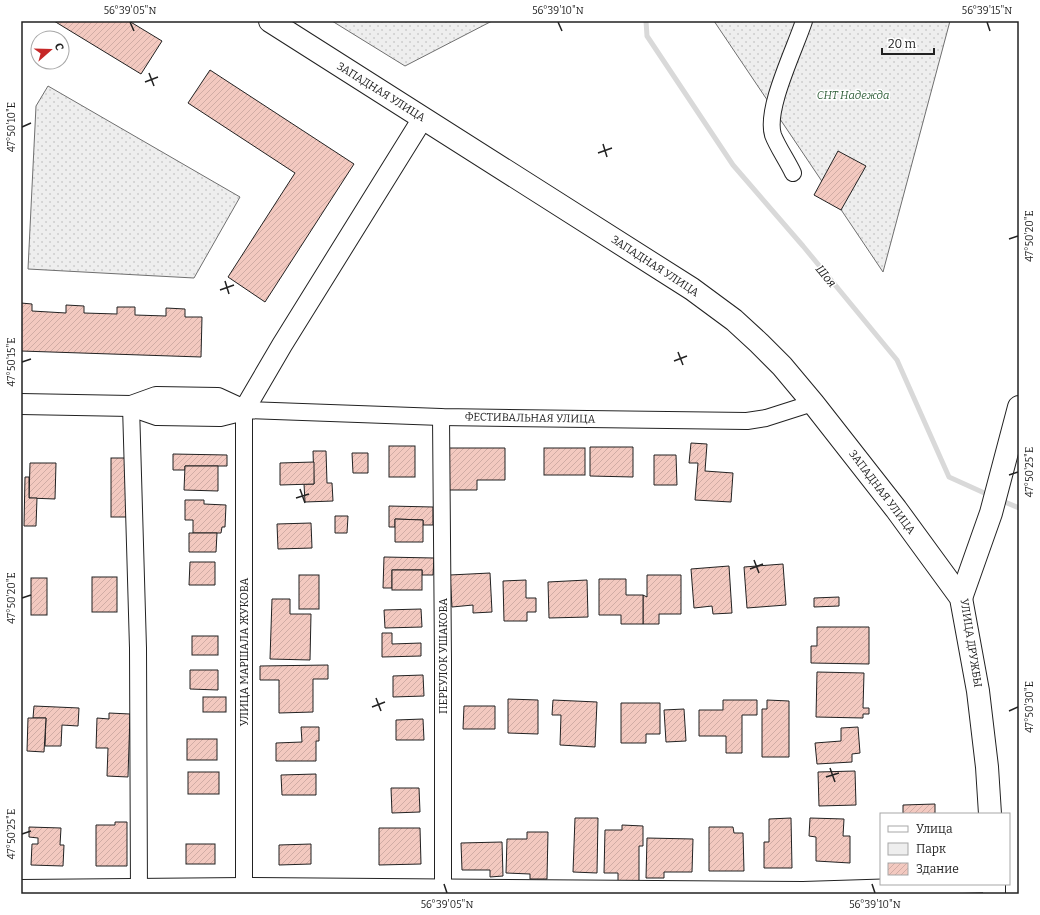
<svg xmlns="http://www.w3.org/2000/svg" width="1040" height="915" font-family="Bitter,serif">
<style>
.green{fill:url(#green-dots);stroke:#6f6f6f}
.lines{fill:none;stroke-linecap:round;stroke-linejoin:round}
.stream{stroke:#d9d9d9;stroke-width:5}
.building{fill:url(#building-hatch);stroke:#222}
.minor-casing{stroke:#222;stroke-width:18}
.tertiary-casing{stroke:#222;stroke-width:22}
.secondary-casing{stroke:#222;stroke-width:24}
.primary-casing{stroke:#222;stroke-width:24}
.minor{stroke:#fff;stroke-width:16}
.tertiary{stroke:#fff;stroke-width:20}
.secondary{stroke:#fff;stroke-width:22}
.primary{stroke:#fff;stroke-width:22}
.ticks{fill:none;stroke:#222;stroke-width:1.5}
.labels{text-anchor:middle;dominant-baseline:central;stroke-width:3;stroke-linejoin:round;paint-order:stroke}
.street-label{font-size:11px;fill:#222;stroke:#fff}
.park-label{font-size:11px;font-style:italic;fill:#2f5e38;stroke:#fff}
.water-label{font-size:12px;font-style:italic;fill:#222;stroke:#fff}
.neatline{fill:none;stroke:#222;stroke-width:1.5}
.ticks-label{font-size:10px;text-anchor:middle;fill:#222}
</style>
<defs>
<pattern id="green-dots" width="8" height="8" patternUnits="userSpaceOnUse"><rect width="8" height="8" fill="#eee"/><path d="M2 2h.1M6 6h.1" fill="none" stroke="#ccc" stroke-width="1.8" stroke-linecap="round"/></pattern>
<pattern id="building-hatch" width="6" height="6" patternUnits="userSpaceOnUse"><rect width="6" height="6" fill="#f3c9c0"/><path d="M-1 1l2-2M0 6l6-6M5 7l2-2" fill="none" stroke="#d0aca5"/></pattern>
</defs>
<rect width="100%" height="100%" fill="#fff"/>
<g class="green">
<polygon points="332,21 492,21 405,66"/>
<polygon points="714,21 950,21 883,272"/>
<polygon points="48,86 240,197 194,278 28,269 36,106"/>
</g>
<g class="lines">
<g class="stream">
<polyline points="646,21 647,36 733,165 803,246 897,360 949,477 991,496"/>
<polyline points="1000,500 1019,508"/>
</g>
</g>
<g class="building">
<polygon points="54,21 129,21 162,41 141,74"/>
<polygon points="210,70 354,164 265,302 228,277 295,173 188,103"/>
<polygon points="838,151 866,166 841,210 814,195"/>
<polygon points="21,303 32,304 32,311 66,313 66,305 84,306 84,313 117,314 117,307 135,307 135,315 166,316 166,308 185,309 185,317 202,317 201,357 21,351"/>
<polygon points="691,443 707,444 705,471 733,473 731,502 695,500 698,463 689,463"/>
<rect x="389" y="446" width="26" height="31"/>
<polygon points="590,447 633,447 633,477 590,476"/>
<polygon points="448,448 505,448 505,480 477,480 477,490 448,490"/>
<rect x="544" y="448" width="41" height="27"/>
<polygon points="313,451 326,451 327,483 332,483 333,501 305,502 304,484 314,484"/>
<polygon points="352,453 368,453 368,473 353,473"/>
<polygon points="173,454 227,455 227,466 185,466 185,470 173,470"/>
<polygon points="654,455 676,455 677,485 654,485"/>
<rect x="111" y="458" width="17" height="59"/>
<polygon points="314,462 314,484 280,485 280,463"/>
<polygon points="30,463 56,463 55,499 29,498"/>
<polygon points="185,466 218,466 218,491 184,490"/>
<polygon points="25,477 29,477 29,498 37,498 36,526 24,526"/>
<polygon points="185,500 204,500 204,504 226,505 225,527 222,527 221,533 193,533 193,520 185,520"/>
<polygon points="389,506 433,507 433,525 423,525 423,520 395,519 395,527 389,527"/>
<polygon points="335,516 348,516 347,533 335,533"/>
<polygon points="395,519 423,520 423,542 395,542"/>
<polygon points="311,523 312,548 278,549 277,524"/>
<polygon points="189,533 217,533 216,552 189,552"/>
<polygon points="384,557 434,558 433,575 422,575 422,570 392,570 392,588 383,588"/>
<polygon points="190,562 215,562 215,585 189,585"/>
<polygon points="783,564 786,605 747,608 744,567"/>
<polygon points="729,566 732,613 713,614 712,606 694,608 691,569"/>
<rect x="392" y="570" width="30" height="20"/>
<polygon points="490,573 492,612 473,613 473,605 452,607 450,575"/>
<rect x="299" y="575" width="20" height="34"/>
<polygon points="647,575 681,575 681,614 659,614 659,624 643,624 643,595 647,597"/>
<rect x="92" y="577" width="25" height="35"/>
<rect x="31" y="578" width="16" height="37"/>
<polygon points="599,579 626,579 626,595 643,595 643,624 621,624 621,615 599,615"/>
<polygon points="526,580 526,598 536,598 536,612 527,612 527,621 504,621 503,581"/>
<polygon points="587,580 588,617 549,618 548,582"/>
<polygon points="839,597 839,606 814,607 814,598"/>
<polygon points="272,599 290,599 290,614 311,614 310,660 270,659"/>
<polygon points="421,609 422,627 385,628 384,610"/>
<polygon points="817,627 869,627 869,664 811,663 811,646 817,646"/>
<polygon points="382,633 392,633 392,644 421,643 421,656 382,657"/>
<rect x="192" y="636" width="26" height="19"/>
<polygon points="328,665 328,679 313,679 313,712 279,713 279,680 260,680 260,666"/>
<polygon points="190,670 218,670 218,690 190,689"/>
<polygon points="817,672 864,673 863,708 869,708 869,714 863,714 863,718 816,717"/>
<polygon points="423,675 424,696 393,697 393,676"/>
<rect x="203" y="697" width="23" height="15"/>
<polygon points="508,699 538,700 538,734 508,733"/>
<polygon points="553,700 597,702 595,747 560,745 561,715 552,715"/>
<polygon points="723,700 757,700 757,715 742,715 742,753 726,753 726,736 699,736 699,710 723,710"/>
<polygon points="767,700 789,701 789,757 762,757 762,709 767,709"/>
<polygon points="621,703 660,703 660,734 646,734 646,743 621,743"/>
<polygon points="34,706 79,708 78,726 62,725 61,746 45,746 46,718 33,718"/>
<polygon points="464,706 495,706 495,729 463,729"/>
<polygon points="684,709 686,741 666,742 664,710"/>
<polygon points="109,713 130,714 128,777 107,776 108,748 96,748 97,718 109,719"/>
<polygon points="28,718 46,718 44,752 27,751"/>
<polygon points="423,719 424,740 396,740 396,720"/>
<polygon points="301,727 319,727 319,741 316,741 316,761 276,761 276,743 302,742"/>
<polygon points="858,727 860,753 852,754 852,762 817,764 815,743 841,741 841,728"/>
<rect x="187" y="739" width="30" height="21"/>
<polygon points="855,771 856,805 819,806 818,772"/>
<rect x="188" y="772" width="31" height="22"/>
<polygon points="316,774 316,795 282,795 281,775"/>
<polygon points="391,788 419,788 420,812 392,813"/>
<polygon points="935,804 935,814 903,814 903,805"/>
<polygon points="575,818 598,818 597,873 573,872"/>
<polygon points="791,818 792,868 764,868 764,842 769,842 769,819"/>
<polygon points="810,818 844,819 843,836 850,836 850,863 816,861 816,837 809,836"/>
<polygon points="115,822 127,822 127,866 96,866 96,825 115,825"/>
<polygon points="622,825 643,826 643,846 639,846 639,882 618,882 618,873 604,873 605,830 622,830"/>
<polygon points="29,827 61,828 60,845 64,845 63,866 31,865 32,844 38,844 38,838 29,837"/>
<polygon points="709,827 733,827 734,833 743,833 744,871 709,871"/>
<polygon points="379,828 420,828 421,864 379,865"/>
<polygon points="527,832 548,832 547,879 530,879 530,874 506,873 507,839 527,839"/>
<polygon points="647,838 693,839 692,872 664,872 664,878 646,878"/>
<polygon points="502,842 503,876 490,877 490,870 462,870 461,843"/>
<rect x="186" y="844" width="29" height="20"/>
<polygon points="311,844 311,864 279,865 279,845"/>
</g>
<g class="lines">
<g class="minor-casing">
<g id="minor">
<path d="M 793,173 C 788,162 777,146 773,135 C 765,109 795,49 804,21"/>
<polyline points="131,406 138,648 139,894"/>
<polyline points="441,417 443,659 443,894"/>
<polyline points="21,888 244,886 803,890 994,884"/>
<polyline points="244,894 244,410 441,417 747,421 766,418 813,403"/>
</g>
</g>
<g class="tertiary-casing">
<g id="tertiary">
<polyline points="21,404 131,406 157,415 220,416 244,410"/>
<polyline points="131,406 156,397 218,398 244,410"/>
<polyline points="244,410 282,345 423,118"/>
</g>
</g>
<g class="secondary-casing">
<polyline id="secondary" points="961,598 991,513 1019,407"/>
</g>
<g class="primary-casing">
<g id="primary">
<polyline points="270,21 692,289 734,320 759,343 782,366 813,403 896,509 961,598 978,691 987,767 990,814"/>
<polyline points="994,884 994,894"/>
</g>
</g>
<use href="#minor" class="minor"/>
<use href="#tertiary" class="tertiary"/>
<use href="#secondary" class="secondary"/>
<use href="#primary" class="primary"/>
</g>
<path class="ticks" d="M 130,22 L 134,31M 558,22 L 562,31M 987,22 L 990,31M 149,73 L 154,86M 145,82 L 158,77M 22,127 L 31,123M 603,144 L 607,157M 598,153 L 612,148M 1009,239 L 1018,236M 225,281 L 229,294M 220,290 L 234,285M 678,352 L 683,365M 674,361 L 687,356M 22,362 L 31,359M 1009,475 L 1018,472M 300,489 L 305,503M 296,498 L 309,494M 754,560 L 759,573M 750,569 L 763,564M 22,598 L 31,595M 376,698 L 381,711M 372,707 L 385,702M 1009,711 L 1018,707M 830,768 L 835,782M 826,777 L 839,773M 22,834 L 31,831M 444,884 L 447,893M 872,884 L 875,893"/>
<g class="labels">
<g class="street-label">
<text transform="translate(381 92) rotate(32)">ЗАПАДНАЯ УЛИЦА</text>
<text transform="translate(655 266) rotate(33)">ЗАПАДНАЯ УЛИЦА</text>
<text transform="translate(530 418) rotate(1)">ФЕСТИВАЛЬНАЯ УЛИЦА</text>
<text transform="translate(882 492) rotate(53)">ЗАПАДНАЯ УЛИЦА</text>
<text transform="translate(971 643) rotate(81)">УЛИЦА ДРУЖБЫ</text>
<text transform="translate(244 652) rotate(-90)">УЛИЦА МАРШАЛА ЖУКОВА</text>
<text transform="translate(443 656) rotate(-90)">ПЕРЕУЛОК УШАКОВА</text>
</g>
<g class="park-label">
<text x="853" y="95">СНТ Надежда</text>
</g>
<g class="water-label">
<text transform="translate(826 276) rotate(50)">Шоя</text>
</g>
</g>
<rect width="1040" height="915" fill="none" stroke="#ffffff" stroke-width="44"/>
<rect x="880" y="813" width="130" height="72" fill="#ffffff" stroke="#a7a7a7"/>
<rect x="888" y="826" width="20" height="6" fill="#ffffff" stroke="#a7a7a7"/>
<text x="916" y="833" font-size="12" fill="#222222">Улица</text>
<rect x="888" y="843" width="20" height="12" fill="#eeeeee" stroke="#a7a7a7"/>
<text x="916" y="853" font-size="12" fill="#222222">Парк</text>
<rect x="888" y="863" width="20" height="12" fill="url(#building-hatch)" stroke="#a7a7a7"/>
<text x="916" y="873" font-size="12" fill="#222222">Здание</text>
<g transform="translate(50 50) rotate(70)"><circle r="19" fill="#ffffff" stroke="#a7a7a7"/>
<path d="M0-3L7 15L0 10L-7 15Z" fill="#c62828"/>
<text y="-6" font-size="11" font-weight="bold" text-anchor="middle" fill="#222222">С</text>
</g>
<path d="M882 48v6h52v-6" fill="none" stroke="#222222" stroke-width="2"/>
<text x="888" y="48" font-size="12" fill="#222222" stroke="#ffffff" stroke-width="3" paint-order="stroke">20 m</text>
<rect x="22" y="22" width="996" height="871" class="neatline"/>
<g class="ticks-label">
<text x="130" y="14">56°39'05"N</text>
<text x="558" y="14">56°39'10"N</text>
<text x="987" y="14">56°39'15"N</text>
<text transform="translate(11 127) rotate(-90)" y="4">47°50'10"E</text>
<text transform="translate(1029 236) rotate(-90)" y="4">47°50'20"E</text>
<text transform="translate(11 362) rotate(-90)" y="4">47°50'15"E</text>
<text transform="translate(1029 472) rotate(-90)" y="4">47°50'25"E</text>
<text transform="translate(11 598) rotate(-90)" y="4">47°50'20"E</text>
<text transform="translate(1029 707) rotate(-90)" y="4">47°50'30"E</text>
<text transform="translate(11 834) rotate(-90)" y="4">47°50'25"E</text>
<text x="447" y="908">56°39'05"N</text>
<text x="875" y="908">56°39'10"N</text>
</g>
</svg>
